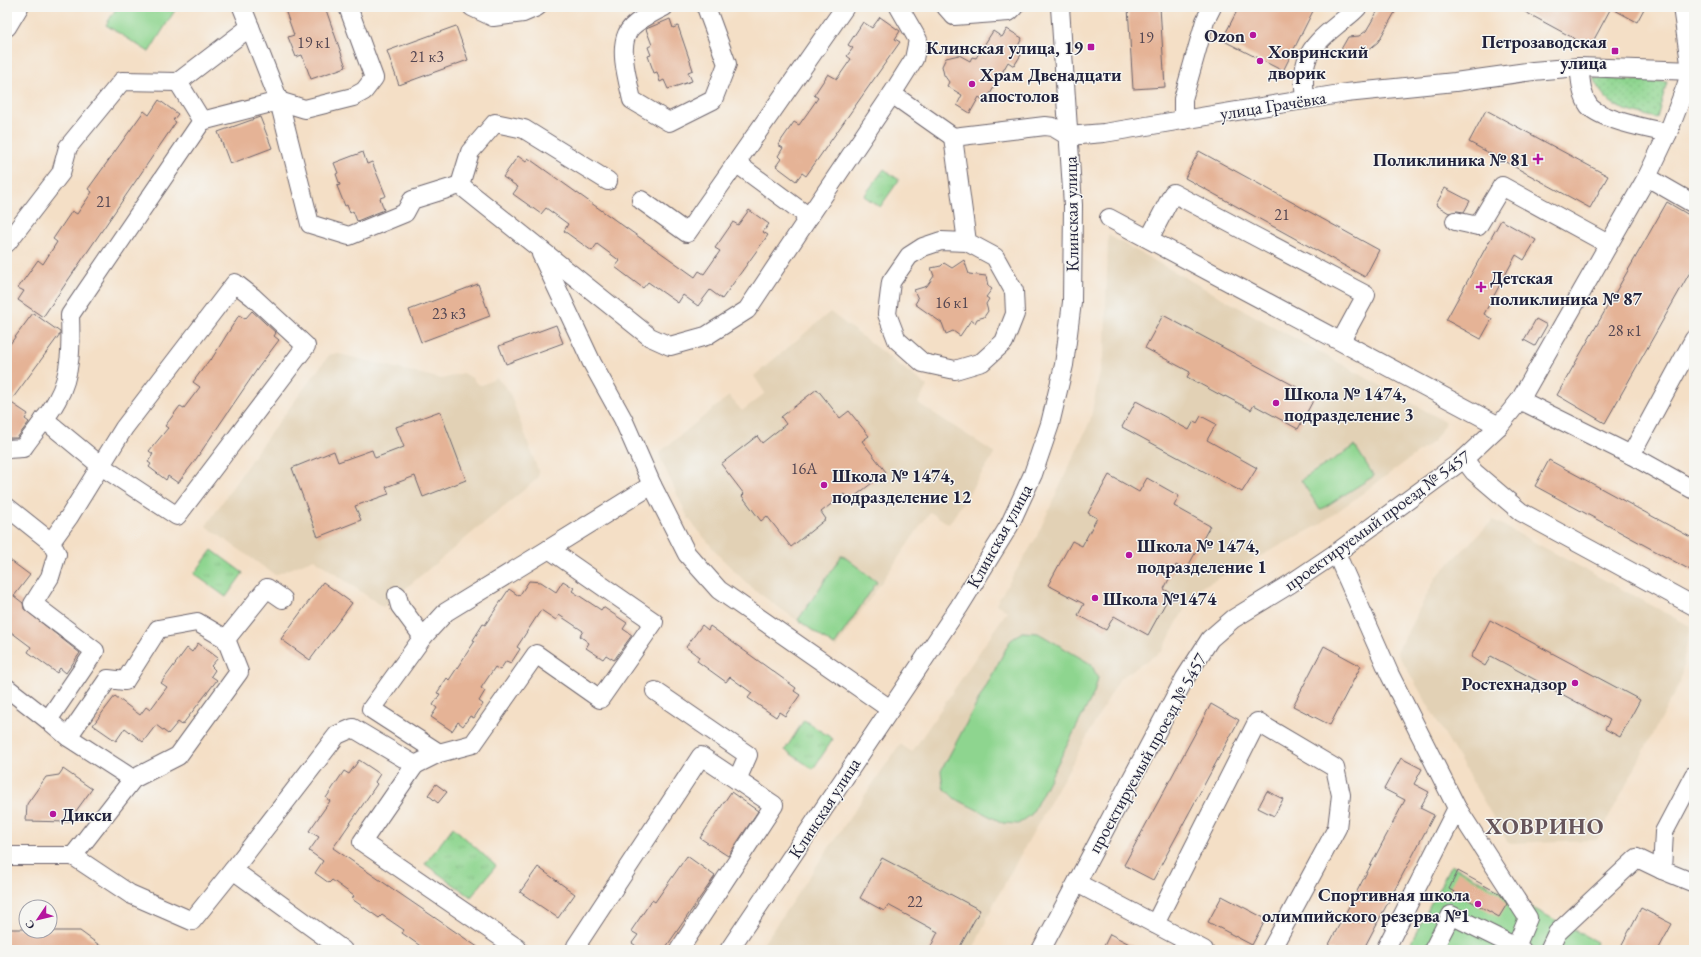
<svg xmlns="http://www.w3.org/2000/svg" width="1701" height="957" font-family="'EB Garamond',serif">
<style>
.built{fill:#e2d1b5}
.grass{fill:url(#grass-dots);stroke:#587c65}
.park{fill:url(#park-tufts);stroke:#587c65}
.pitch{fill:#8ed58f;stroke:#587c65}
.building{fill:#e5b396}
.lines{fill:none;stroke-linecap:round;stroke-linejoin:round}
.minor-casing{stroke:#6c646c;stroke-width:20}
.minor{stroke:#fff;stroke-width:18}
.poi-dot{fill:#b5179e;stroke:#f6f6f2;stroke-width:1.5}
.labels{text-anchor:middle;dominant-baseline:central;stroke-width:3;stroke-linejoin:round;paint-order:stroke}
.number-label{font-size:16px;fill:#534652}
.poi-label{font-size:18px;font-weight:bold;fill:#22223b;stroke:#f6f6f2;text-anchor:start}
.street-label{font-size:18px;fill:#22223b;stroke:#f6f6f2}
.district-label{font-size:22px;font-weight:bold;letter-spacing:1px;fill:#66555b;stroke:#f6f6f2}
</style>
<defs>
<pattern id="grass-dots" width="8" height="8" patternUnits="userSpaceOnUse"><rect width="8" height="8" fill="#8ed58f"/><path d="M2 2h.1M6 6h.1" fill="none" stroke="#7ab77c" stroke-width="1.8" stroke-linecap="round"/></pattern>
<pattern id="park-tufts" width="24" height="20" patternUnits="userSpaceOnUse"><rect width="24" height="20" fill="#8ed58f"/><path d="M3 7l-1-3M5 7V3M7 7l1-3M15 17l-1-3M17 17v-4M19 17l1-3" fill="none" stroke="#7ab77c"/></pattern>
</defs>
<rect width="100%" height="100%" fill="#f6f6f2"/>
<filter id="ink" filterUnits="userSpaceOnUse"><feTurbulence type="fractalNoise" baseFrequency=".025" numOctaves="2"/><feDisplacementMap in="SourceGraphic" scale="8" xChannelSelector="R" yChannelSelector="G"/><feConvolveMatrix kernelMatrix="1 2 1 2 8 2 1 2 1" color-interpolation-filters="sRGB"/></filter>
<filter id="wash" filterUnits="userSpaceOnUse"><feTurbulence type="fractalNoise" baseFrequency=".012" numOctaves="4" result="noise"/><feDisplacementMap in="SourceGraphic" scale="16" xChannelSelector="R" yChannelSelector="G"/><feGaussianBlur stdDeviation="0.9" result="paint"/><feColorMatrix in="noise" values="0 0 0 0 0 0 0 0 0 0 0 0 0 0 0 0 0 1.4 0 .05"/><feComposite in="paint" operator="in"/></filter>
<g filter="url(#wash)">
<rect width="100%" height="100%" fill="#f4dfc6"/>
<g class="built">
<polygon points="1108,235 1446,422 1434,441 1319,525 1194,591 1162,651 1120,678 1012,870 994,903 973,950 759,950 900,744 912,752 1007,611 996,604 1036,538 1090,421 1105,347"/>
<polygon points="830,312 927,386 918,403 995,453 949,524 930,512 836,648 753,589 721,558 688,518 659,455 660,452 729,396 742,411 765,393 754,376"/>
<polygon points="330,354 339,354 442,379 463,373 472,378 477,384 482,385 497,378 509,391 539,473 537,479 383,607 314,559 275,575 206,526 260,447"/>
<polygon points="1493,520 1690,626 1680,682 1597,840 1508,843 1397,652 1436,577"/>
</g>
<path class="grass" d="M 1593,78 L 1667,82 L 1657,118 C 1625,110 1609,111 1593,78 Z"/>
<g class="park">
<polygon points="884,169 899,180 880,207 864,196"/>
<polygon points="212,550 243,573 226,597 194,574"/>
<polygon points="804,720 833,739 813,769 785,750"/>
<polygon points="453,827 496,866 471,897 425,864"/>
</g>
<g class="pitch">
<polygon points="117,7 177,7 149,52 106,25"/>
<polygon points="1355,446 1374,476 1320,510 1301,480"/>
<polygon points="842,555 877,582 834,646 798,620"/>
<polygon points="1022,632 1038,633 1091,664 1098,678 1094,693 1031,815 1018,824 1003,823 954,798 943,787 941,771 1010,641"/>
<polygon points="1451,865 1597,942 1592,950 1407,950"/>
</g>
<g id="blocks">
<g class="building">
<polygon points="284,7 325,7 346,67 311,79 302,55 296,57 288,37 294,35"/>
<polygon points="1128,7 1160,7 1165,87 1133,89"/>
<polygon points="1239,7 1315,7 1283,71 1222,40"/>
<polygon points="1380,7 1398,7 1378,42 1367,51 1354,54 1340,51 1348,37 1359,36 1366,31"/>
<polygon points="1516,7 1645,7 1637,22 1611,8 1590,47"/>
<polygon points="880,17 900,31 895,39 900,42 806,176 802,173 796,181 776,166 781,159 778,156 783,148 778,145 794,122 799,125 818,98 814,95 828,74 837,79 851,59 847,56 853,48 848,45 863,22 872,28"/>
<polygon points="670,19 673,28 678,26 693,70 688,72 692,81 668,89 664,80 660,82 657,72 654,73 648,56 651,55 648,47 652,45 646,29"/>
<polygon points="456,26 468,60 399,85 387,51"/>
<polygon points="1007,29 1022,38 1018,46 1024,50 1014,66 1008,62 989,96 987,95 984,101 979,97 970,113 957,105 962,95 947,86 949,82 944,75 942,66 946,58 959,55 970,61 972,57 976,58 993,31 1002,37"/>
<polygon points="159,100 178,114 173,120 176,122 43,317 18,300 24,291 18,288 38,260 43,264 57,242 53,239 72,211 77,214 92,192 88,189 144,111 149,115"/>
<polygon points="1486,110 1608,176 1590,208 1469,142"/>
<polygon points="260,117 272,148 230,164 218,132"/>
<polygon points="1199,151 1379,250 1365,277 1185,178"/>
<polygon points="363,152 367,164 372,162 386,196 380,198 384,210 357,221 353,211 350,213 347,205 345,206 337,186 340,185 336,174 338,173 334,163"/>
<polygon points="518,156 526,162 528,158 695,277 699,271 704,274 720,251 715,248 733,222 738,225 749,210 769,224 763,232 768,235 722,299 710,290 698,306 683,295 678,303 648,282 643,288 615,267 620,261 597,244 592,251 564,231 568,224 546,208 541,214 513,194 518,187 503,177"/>
<polygon points="1445,188 1470,201 1464,212 1457,211 1449,213 1436,205"/>
<polygon points="1667,202 1694,218 1694,265 1605,423 1557,395"/>
<polygon points="1501,220 1536,240 1524,260 1516,255 1484,314 1492,319 1481,339 1446,320"/>
<polygon points="964,260 969,274 986,276 988,286 992,289 986,297 989,299 986,304 988,311 984,317 977,319 975,323 971,320 960,336 953,331 946,334 942,323 915,304 918,299 914,290 927,286 934,276 931,268 941,266 944,263 952,268"/>
<polygon points="478,284 490,316 421,342 409,310"/>
<polygon points="252,311 276,333 274,336 279,340 258,368 194,462 178,483 168,476 166,480 149,467 151,464 148,462 153,454 149,451 168,428 165,426 180,406 184,408 200,387 193,382 210,359 211,360 239,315 245,319"/>
<polygon points="33,313 60,332 60,334 10,402 28,414 25,419 29,422 17,438 7,438 7,348"/>
<polygon points="1163,315 1315,397 1298,429 1254,405 1251,410 1225,396 1224,397 1187,377 1190,372 1145,348"/>
<polygon points="1536,319 1547,325 1535,346 1524,340"/>
<polygon points="556,325 563,343 506,364 499,346"/>
<polygon points="817,389 840,418 849,411 869,436 862,441 886,472 849,501 844,494 821,512 826,519 791,547 767,516 761,521 742,496 744,494 721,464 757,436 762,443 786,424 781,417"/>
<polygon points="1136,401 1189,430 1194,421 1197,423 1201,416 1216,424 1207,440 1257,468 1242,492 1122,427"/>
<polygon points="440,411 466,480 423,497 415,476 386,487 389,494 355,506 361,520 318,537 292,468 334,451 338,462 372,450 375,458 404,447 396,427"/>
<polygon points="1549,460 1694,539 1694,572 1535,486"/>
<polygon points="1109,475 1139,492 1147,478 1179,496 1174,506 1210,526 1186,570 1176,565 1164,589 1171,593 1148,635 1114,616 1106,630 1078,615 1084,604 1048,585 1072,541 1082,546 1097,518 1088,513"/>
<polygon points="7,558 30,575 14,596 23,603 24,609 80,653 66,673 60,668 57,673 28,652 31,647 7,629"/>
<polygon points="529,581 541,582 556,592 563,581 574,588 572,591 601,610 603,607 627,623 623,629 632,635 614,660 606,655 603,659 586,648 589,643 580,636 583,631 559,615 556,620 541,610 517,647 520,649 511,663 506,661 500,670 495,667 481,688 485,691 479,701 483,704 474,718 470,716 463,726 458,722 452,731 431,717 437,708 433,705 440,694 437,693 447,678 449,680 475,641 473,640 483,624 485,625 509,589 519,596"/>
<polygon points="323,582 352,603 310,660 281,639"/>
<polygon points="1490,620 1640,700 1620,737 1605,729 1610,720 1491,656 1485,666 1471,657"/>
<polygon points="702,625 708,630 710,626 796,688 794,691 800,695 785,716 779,712 776,717 748,698 752,693 730,677 726,682 697,661 699,657 686,647"/>
<polygon points="198,643 218,658 211,666 215,670 211,676 217,680 182,725 178,722 168,734 156,725 143,742 125,728 116,741 93,725 115,696 140,715 146,707 150,710 167,687 161,683 187,648 192,652"/>
<polygon points="1324,646 1361,666 1330,725 1293,706"/>
<polygon points="1211,704 1239,720 1153,880 1124,865"/>
<polygon points="1401,758 1422,769 1414,784 1429,792 1420,808 1434,815 1363,950 1326,950 1405,800 1384,789"/>
<polygon points="359,760 380,774 375,782 377,784 333,848 482,950 426,950 402,933 404,930 382,915 379,918 352,899 354,896 332,880 329,883 315,873 323,861 309,851 319,837 309,831 330,801 326,798 344,771 349,774"/>
<polygon points="63,769 92,789 68,822 26,821 27,804 46,777 59,775"/>
<polygon points="436,784 447,792 438,803 428,795"/>
<polygon points="1267,791 1283,799 1274,816 1258,808"/>
<polygon points="731,792 758,811 728,856 700,838"/>
<polygon points="687,856 715,876 664,950 642,950 632,943 638,935 631,931 652,900 655,902"/>
<polygon points="882,858 980,910 958,950 929,950 938,932 888,905 884,911 860,898"/>
<polygon points="538,867 575,894 558,918 520,892"/>
<polygon points="1458,871 1500,894 1507,904 1499,917 1449,889"/>
<polygon points="1222,896 1266,919 1252,945 1208,922"/>
<polygon points="1641,908 1672,924 1658,950 1619,950"/>
<polygon points="7,929 26,929 26,931 80,931 106,950 7,950"/>
<polygon points="1110,934 1141,950 1102,950"/>
</g>
</g>
</g>
<g filter="url(#ink)">
<use href="#blocks" fill-opacity="0" stroke="#6c646c" stroke-width="1"/>
<g class="lines">
<g class="minor-casing">
<g id="minor">
<polyline points="472,7 493,17 523,13 537,7"/>
<path d="M 664,7 C 654,12 631,23 627,34 C 619,52 628,81 632,100 L 669,122 L 713,100 L 727,64 L 706,7"/>
<polyline points="946,7 954,16 1009,12 1014,7"/>
<polyline points="7,27 19,7"/>
<polyline points="250,27 279,101 310,224 349,236 405,213 412,200 460,185"/>
<path d="M 1579,67 C 1581,80 1581,95 1589,106 C 1601,120 1650,129 1668,133"/>
<polyline points="178,82 202,121 279,101 305,109 353,97 364,91 374,78 348,7"/>
<polyline points="892,94 914,59 918,40 899,7"/>
<path d="M 1305,100 C 1301,61 1306,50 1337,25 C 1344,19 1352,14 1358,7"/>
<polyline points="1183,120 1183,99 1205,21 1212,7"/>
<polyline points="1068,136 1104,133 1346,93 1455,82 1533,71 1579,67 1694,71"/>
<polyline points="736,163 845,7"/>
<polyline points="1647,177 1694,204"/>
<polyline points="608,181 524,129 495,123 470,152 460,185 650,337 670,346 706,336 747,310 809,217"/>
<polyline points="641,200 687,233 736,163 809,217 892,94 953,137"/>
<polyline points="1109,218 1499,426"/>
<polyline points="1455,221 1478,226 1502,186 1608,244"/>
<polyline points="1149,239 1173,193 1366,295 1341,341"/>
<polyline points="967,242 941,241 923,247 909,256 891,282 887,314 897,340 923,363 955,370 982,362 1004,342 1015,314 1014,291 995,257 967,242 953,137 1045,126 1053,127 1068,136"/>
<polyline points="7,243 61,173 68,147 122,81 178,82 250,27 242,7"/>
<polyline points="541,254 592,363 623,419 652,485 687,554 719,590 890,709"/>
<polyline points="1520,400 1631,455 1692,489 1694,485"/>
<path d="M 7,449 L 23,448 C 34,432 48,417 57,400 C 72,374 71,343 70,315 L 202,121"/>
<polyline points="1631,455 1694,339"/>
<polyline points="1464,459 1474,472 1521,512 1694,606"/>
<polyline points="7,507 51,542"/>
<polyline points="549,549 652,485"/>
<polyline points="1336,553 1390,675 1457,808 1528,918 1516,947 1522,950"/>
<polyline points="397,595 400,606 423,637"/>
<polyline points="226,639 267,588 283,599"/>
<polyline points="7,688 48,720 95,651 33,604 50,577 57,554 51,542 69,517 124,428 235,283 253,297 306,346 177,516 101,466 44,419"/>
<polyline points="655,691 748,755 737,780"/>
<polyline points="48,720 68,737 108,679 125,681 158,629 197,622 226,639 239,672 178,756 133,779 73,856"/>
<polyline points="68,737 133,779"/>
<polyline points="415,765 362,842 517,948 517,950"/>
<polyline points="1694,775 1664,832 1662,870 1694,883"/>
<polyline points="7,856 73,856 130,894 192,921 233,870 343,950"/>
<polyline points="233,870 337,735 353,728 415,765 439,753 473,744 536,654 600,699 654,622 549,549 446,612 423,637 371,709 439,753"/>
<polyline points="1077,883 1204,950"/>
<polyline points="1155,924 1257,722 1335,768 1341,795 1337,828 1271,950"/>
<polyline points="581,950 576,946 701,756 774,805 679,950"/>
<polyline points="729,950 959,607 1009,526 1033,474 1050,424 1064,365 1072,302 1073,205 1060,7"/>
<polyline points="1041,950 1185,678 1210,639 1233,619 1290,584 1336,553 1464,459 1499,426 1520,400 1647,177 1668,133 1686,86 1691,70 1682,7"/>
<polyline points="1385,950 1457,808"/>
<polyline points="1433,950 1451,915 1516,947"/>
<polyline points="1549,950 1557,933 1637,858 1662,870"/>
</g>
</g>
<use href="#minor" class="minor"/>
</g>
</g>
<g class="poi-dot">
<circle cx="1253" cy="35" r="4"/>
<rect x="1087" y="43" width="8" height="8" rx="2"/>
<rect x="1611" y="47" width="8" height="8" rx="2"/>
<circle cx="1260" cy="61" r="4"/>
<circle cx="972" cy="84" r="4"/>
<path d="M1536 153h4v4h4v4h-4v4h-4v-4h-4v-4h4z"/>
<path d="M1479 281h4v4h4v4h-4v4h-4v-4h-4v-4h4z"/>
<circle cx="1276" cy="403" r="4"/>
<circle cx="824" cy="485" r="4"/>
<circle cx="1129" cy="555" r="4"/>
<circle cx="1095" cy="598" r="4"/>
<circle cx="1575" cy="683" r="4"/>
<circle cx="53" cy="814" r="4"/>
<circle cx="1478" cy="904" r="4"/>
</g>
<g class="labels">
<g class="number-label">
<text x="1146" y="37">19</text>
<text x="314" y="42">19 к1</text>
<text x="427" y="56">21 к3</text>
<text x="104" y="201">21</text>
<text x="1282" y="214">21</text>
<text x="952" y="302">16 к1</text>
<text x="449" y="313">23 к3</text>
<text x="1625" y="330">28 к1</text>
<text x="804" y="468">16А</text>
<text x="915" y="901">22</text>
</g>
<g class="poi-label">
<text x="1245" y="35" text-anchor="end">Ozon</text>
<text x="1607" y="41" text-anchor="end">Петрозаводская<tspan x="1607" dy="21">улица</tspan></text>
<text x="1083" y="47" text-anchor="end">Клинская улица, 19</text>
<text x="1268" y="51">Ховринский<tspan x="1268" dy="21">дворик</tspan></text>
<text x="980" y="74">Храм Двенадцати<tspan x="980" dy="21">апостолов</tspan></text>
<text x="1529" y="159" text-anchor="end">Поликлиника № 81</text>
<text x="1490" y="277">Детская<tspan x="1490" dy="21">поликлиника № 87</tspan></text>
<text x="1284" y="393">Школа № 1474,<tspan x="1284" dy="21">подразделение 3</tspan></text>
<text x="832" y="475">Школа № 1474,<tspan x="832" dy="21">подразделение 12</tspan></text>
<text x="1137" y="545">Школа № 1474,<tspan x="1137" dy="21">подразделение 1</tspan></text>
<text x="1103" y="598">Школа №1474</text>
<text x="1567" y="683" text-anchor="end">Ростехнадзор</text>
<text x="61" y="814">Дикси</text>
<text x="1470" y="894" text-anchor="end">Спортивная школа<tspan x="1470" dy="21">олимпийского резерва №1</tspan></text>
</g>
<g class="street-label">
<text transform="translate(1273 105) rotate(-9)">улица Грачёвка</text>
<text transform="translate(1071 214) rotate(-91)">Клинская улица</text>
<text transform="translate(1377 520) rotate(-36)">проектируемый проезд № 5457</text>
<text transform="translate(999 536) rotate(-61)">Клинская улица</text>
<text transform="translate(1147 753) rotate(-61)">проектируемый проезд № 5457</text>
<text transform="translate(824 808) rotate(-57)">Клинская улица</text>
</g>
<g class="district-label">
<text x="1545" y="826">ХОВРИНО</text>
</g>
</g>
<rect width="1701" height="957" fill="none" stroke="#f6f6f2" stroke-width="24"/>
<g transform="translate(38 919) rotate(235)"><circle r="19" fill="#f6f6f2" stroke="#a1a1a9"/>
<path d="M0-3L7 15L0 10L-7 15Z" fill="#b5179e"/>
<text y="-6" font-size="11" font-weight="bold" text-anchor="middle" fill="#22223b">С</text>
</g>
</svg>
